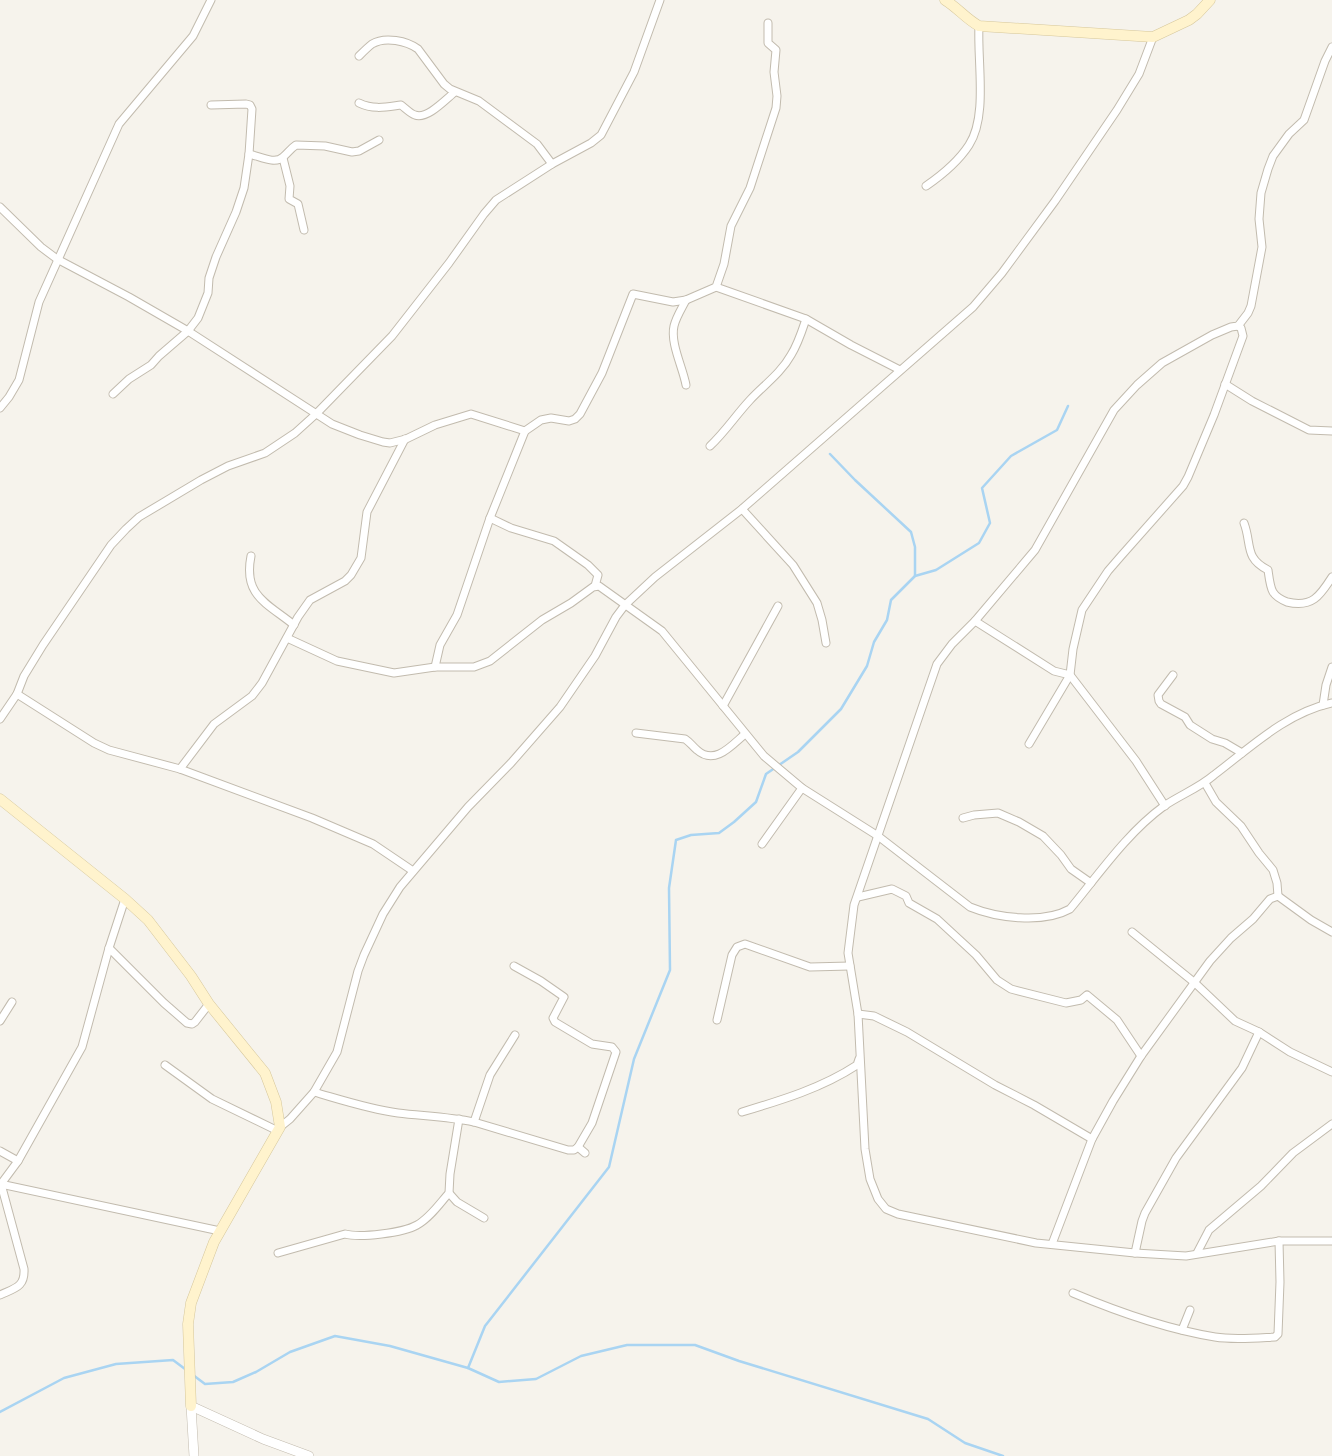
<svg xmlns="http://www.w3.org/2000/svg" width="1332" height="1456" font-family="'DejaVu Sans',sans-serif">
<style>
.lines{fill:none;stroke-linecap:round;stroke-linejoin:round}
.stream{stroke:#a9d4f2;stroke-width:2.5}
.minor-casing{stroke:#c2bbae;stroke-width:9}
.tertiary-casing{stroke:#c2bbae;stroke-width:10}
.secondary-casing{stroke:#d6c79b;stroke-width:11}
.minor{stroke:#fff;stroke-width:7}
.tertiary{stroke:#fff;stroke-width:9}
.secondary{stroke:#fff3cd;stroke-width:10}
</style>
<rect width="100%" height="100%" fill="#f6f3ec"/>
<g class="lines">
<g class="stream">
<polyline points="830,454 855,480 911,532 915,547 915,576"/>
<polyline points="468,1368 485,1326 609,1167 634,1059 670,970 669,888 676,840 691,835 719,833 734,822 756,802 766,774 798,752 841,709 867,666 874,642 887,620 891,600 915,576 936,570 979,543 990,523 982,488 1011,456 1057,430 1068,406"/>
<polyline points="193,1375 205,1384 233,1382 256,1372 290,1352 335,1336 390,1346 468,1368 499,1382 536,1379 581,1356 627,1345 695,1345 739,1361 928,1419 965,1443 1003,1456"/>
<polyline points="0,1412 64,1378 116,1364 173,1360 185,1369"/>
</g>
<g class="minor-casing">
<g id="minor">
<polyline points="1332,47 1325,61 1304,120 1289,134 1273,156 1268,169 1261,193 1259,219 1262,247 1251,306 1248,313 1238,326 1231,327 1212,335 1162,363 1137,385 1114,410 1035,550 975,621 952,644 937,664 854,905 848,953 858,1014 865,1149 870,1179 878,1199 886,1209 898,1214 1036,1243 1135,1253 1186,1256 1279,1241 1332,1241"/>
<path d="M 359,56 C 363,52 368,47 372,44 C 385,36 407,41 418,49 L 444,84 L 450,89 L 479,101 L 537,144 L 552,164"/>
<path d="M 359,103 C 374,110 386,107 401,105 C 405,108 411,114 415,115 C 427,120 446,99 455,92"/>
<path d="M 249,154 C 259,156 275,165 283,157 C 288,153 290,149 296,145 L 325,146 L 352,152 L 359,151 L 379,140"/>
<polyline points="283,158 290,186 289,199 298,204 304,230"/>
<path d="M 926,186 C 942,175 958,162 969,145 C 988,116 977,61 979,26"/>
<polyline points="0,207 41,247 57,259 129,297 188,331 332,424 360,435 383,442 390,443 406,439 435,425 471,414 525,431"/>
<polyline points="716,287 806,319 851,345 900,370"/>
<path d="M 686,300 C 682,308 676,317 674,326 C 670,343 683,368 686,385"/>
<polyline points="1225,384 1252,401 1309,430 1332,431"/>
<polyline points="113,394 129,379 151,365 159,356 188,331 198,318 208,293 209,278 216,257 236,212 244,188 249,154 252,109 250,105 246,104 211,105"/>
<polyline points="0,408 9,397 19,380 39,302 119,124 193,36 211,0"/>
<path d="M 710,446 C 725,432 736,415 750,400 C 764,385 781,373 791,355 C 798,344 802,331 806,319"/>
<polyline points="742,509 793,565 817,603 822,620 826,643"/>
<polyline points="490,518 511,528 554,541 588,565 598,575 595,586"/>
<path d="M 1244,523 C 1252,544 1244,558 1268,570 C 1269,577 1270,587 1273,592 C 1276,597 1282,600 1287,602 C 1312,608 1320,596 1332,577"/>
<path d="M 251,556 C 243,596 267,603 294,625"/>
<polyline points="975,621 1054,671 1070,675 1136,761 1165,806"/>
<path d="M 287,638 L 337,661 L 394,673 L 435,667 L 474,667 L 490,661 L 542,620 L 571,603 L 593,587 L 599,586 L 662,631 L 764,756 L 802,788 L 878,836 L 970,907 C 997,918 1043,924 1070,909 C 1099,874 1127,833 1164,806 C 1180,795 1199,788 1214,775 C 1251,747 1286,713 1332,703"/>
<polyline points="435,667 440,645 457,615 490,518 525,431 541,420 551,418 569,421 575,419 580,414 602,373 633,294 673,302 686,300 716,287 724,264 731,226 750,188 776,108 777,96 774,72 776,50 768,43 768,23"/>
<polyline points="1173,675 1158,695 1159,701 1161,704 1185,717 1190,725 1212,739 1225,743 1242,753"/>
<polyline points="17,694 94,743 109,750 180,769 312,818 373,844 413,871"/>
<polyline points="1323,705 1326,685 1332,667"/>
<polyline points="723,706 778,606"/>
<polyline points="0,719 17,694 24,676 43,645 111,545 126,529 139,517 201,480 228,466 265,453 295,433 316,414 392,336 449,263 484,214 496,200 552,164 591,143 601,135 634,72 660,0"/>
<path d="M 636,733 L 685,739 C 691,743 692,746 697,750 C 715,766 732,745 745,734"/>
<polyline points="1029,744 1070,675 1073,649 1082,610 1108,571 1121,556 1183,486 1188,477 1214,415 1243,336 1241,328 1238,326"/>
<polyline points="180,769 214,724 252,696 262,683 298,617 310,600 345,581 351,575 361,558 367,512 405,439"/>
<polyline points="1205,783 1216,802 1241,826 1259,853 1273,870 1277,883 1278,896"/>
<polyline points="963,818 974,815 998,813 1019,822 1043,836 1061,855 1071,869 1091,883"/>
<polyline points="762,844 802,788"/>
<polyline points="858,897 892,889 906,896 909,903 937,919 976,955 997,980 1011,989 1066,1003 1081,1000 1087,995 1117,1020 1141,1056"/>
<polyline points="1132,932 1195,983 1235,1021 1259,1032 1290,1052 1332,1072"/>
<polyline points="109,948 164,1003 187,1023 192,1024 195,1022 209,1004"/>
<polyline points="514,966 541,981 564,997 553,1018 555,1022 592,1044 612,1047 616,1052 592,1123 578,1147"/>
<polyline points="858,1014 874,1016 907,1032 995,1085 1034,1105 1092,1139"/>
<polyline points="717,1020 732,955 737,947 745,944 810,967 850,966"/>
<polyline points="0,1021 12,1002"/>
<polyline points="165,1065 212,1099 278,1131"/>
<path d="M 314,1092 C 342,1100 369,1109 398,1113 C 423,1116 449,1117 474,1122 L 568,1150 L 574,1150 L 578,1147 L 585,1153"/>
<path d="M 742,1112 C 782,1100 822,1088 857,1065 L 859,1059"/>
<polyline points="474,1122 490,1075 515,1035"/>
<polyline points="280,1127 290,1119 314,1092 337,1052 358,971 364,955 383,914 400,887 468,807 511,763 560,707 595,656 616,617 625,605 655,577 742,509 973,307 1002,273 1055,201 1117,110 1139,74 1153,37"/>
<polyline points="0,1151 18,1161"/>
<polyline points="0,1184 220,1231"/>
<polyline points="449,1193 457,1202 484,1218"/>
<polyline points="1052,1244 1092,1139 1113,1101 1141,1056 1210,961 1231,938 1253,919 1270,899 1278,896 1311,920 1332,932"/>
<path d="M 278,1253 L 345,1234 C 360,1238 403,1233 417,1225 C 430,1218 440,1203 449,1193 L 450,1174 L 459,1119"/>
<polyline points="1135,1253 1142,1221 1145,1213 1176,1158 1242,1068 1259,1032"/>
<polyline points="1197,1253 1209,1230 1261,1186 1293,1153 1332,1124"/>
<path d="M 1073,1293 C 1118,1312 1166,1329 1215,1337 C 1233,1340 1256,1338 1275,1337 L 1278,1334 L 1280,1282 L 1279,1241"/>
<path d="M 0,1295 C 15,1288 25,1287 24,1269 L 1,1184 L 18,1161 L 82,1047 L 109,948 L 125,899"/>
<polyline points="1182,1330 1190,1310"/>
</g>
</g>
<g class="tertiary-casing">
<polyline id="tertiary" points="194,1456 191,1406 263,1439 309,1456"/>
</g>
<g class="secondary-casing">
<g id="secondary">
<path d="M 945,0 C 958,8 966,19 979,26 L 1153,37 L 1189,20 L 1197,14 L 1210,0"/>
<polyline points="0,799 125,899 148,920 191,976 209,1004 265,1073 276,1102 280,1127 214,1242 191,1303 188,1324 191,1406"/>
</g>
</g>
<use href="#minor" class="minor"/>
<use href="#tertiary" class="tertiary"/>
<use href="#secondary" class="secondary"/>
</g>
</svg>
